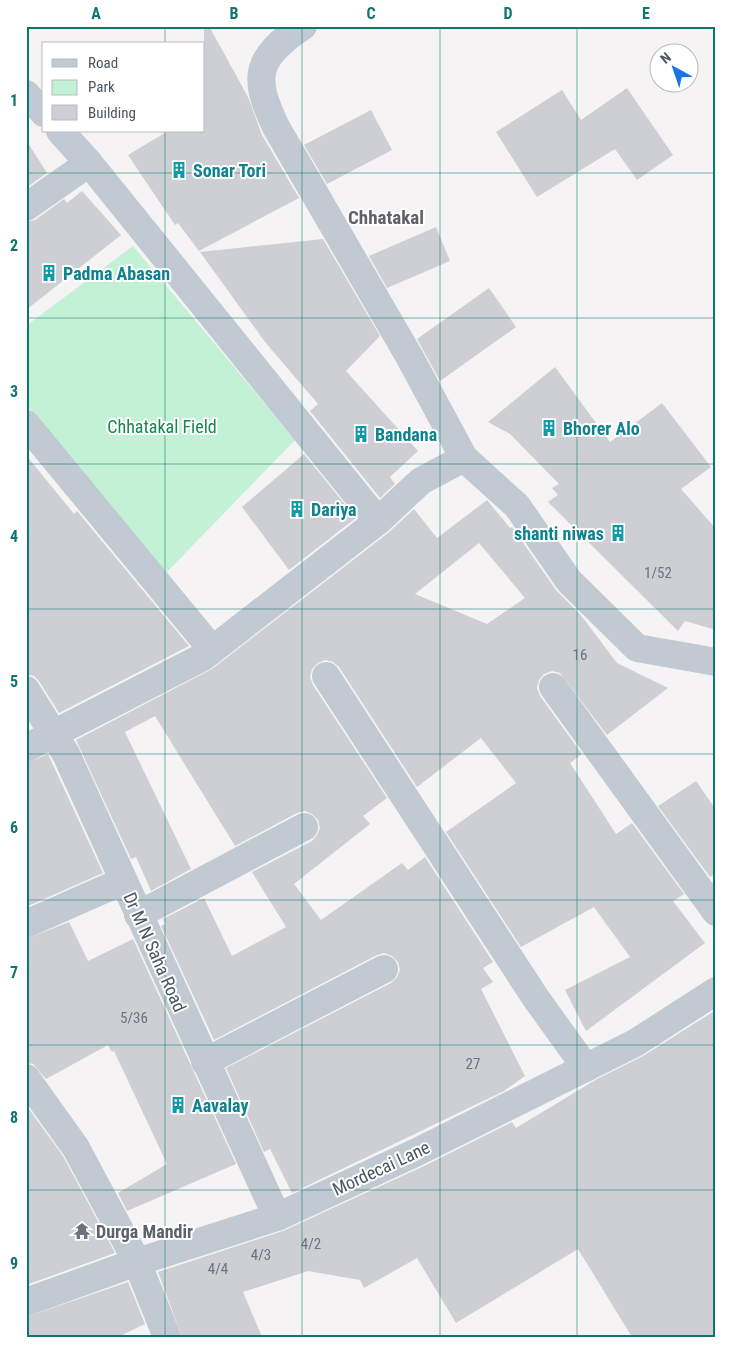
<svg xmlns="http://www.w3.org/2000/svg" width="742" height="1363" font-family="'Roboto Condensed',sans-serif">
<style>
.green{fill:#c3f1d5}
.building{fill:#cdcfd5;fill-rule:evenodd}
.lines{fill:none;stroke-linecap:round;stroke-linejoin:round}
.minor{stroke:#c1cad2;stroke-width:28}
.grid{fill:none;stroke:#0f766e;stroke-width:1;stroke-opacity:0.55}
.labels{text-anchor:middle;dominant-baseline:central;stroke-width:4;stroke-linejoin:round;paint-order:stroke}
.number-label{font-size:15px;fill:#6b747e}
.culture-label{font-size:18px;font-weight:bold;fill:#0d838f;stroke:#fff;text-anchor:start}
.park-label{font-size:18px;fill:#17864f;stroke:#fff}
.street-label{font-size:18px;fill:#4a5661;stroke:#fff}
.worship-label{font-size:18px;font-weight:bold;fill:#5b616d;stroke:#fff;text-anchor:start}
.neighbourhood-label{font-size:19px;font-weight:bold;fill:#5f6368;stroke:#fff}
.neatline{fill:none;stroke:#0f766e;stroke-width:2}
.grid-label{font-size:16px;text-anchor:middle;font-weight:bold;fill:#0f766e}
</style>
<rect width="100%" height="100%" fill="#f5f3f3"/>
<polygon class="green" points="133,246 295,440 163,576 26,404 26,326"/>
<g class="building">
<polygon points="204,26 209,26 248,97 262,135 299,198 199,251 178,223 175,225 128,155 168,131 204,131"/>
<polygon points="627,88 673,155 637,180 615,149 537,197 496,132 562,90 581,120"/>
<polygon points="371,110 392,150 327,184 304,145"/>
<polygon points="26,140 47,173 26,188"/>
<polygon points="82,191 121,235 26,310 26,222 35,220 64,199 67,203"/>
<polygon points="436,227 450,261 387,288 369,256"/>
<polygon points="323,239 380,336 346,371 418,451 390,477 395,484 380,498 310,411 318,404 265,342 200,252"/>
<polygon points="489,288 516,327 440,381 417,339"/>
<polygon points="555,367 610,442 662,403 711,467 681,489 716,529 716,630 685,621 678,631 548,502 558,495 552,488 559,484 510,434 488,422"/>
<polygon points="304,454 356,518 289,570 242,507"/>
<polygon points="26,455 74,514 77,511 189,646 59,713 39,681 34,676 26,674"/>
<path d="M 487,500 L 510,528 L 512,527 L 556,590 L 580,614 L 617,663 L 668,688 L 607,735 L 560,673 L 552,671 L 544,674 L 539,680 L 537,688 L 540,696 L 582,754 L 570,763 L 616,834 L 632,823 L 684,894 L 673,901 L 705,943 L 586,1031 L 565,990 L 630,957 L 594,907 L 521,947 L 446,832 L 516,783 L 481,738 L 417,787 L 339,667 L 333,662 L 325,660 L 318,663 L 312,669 L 310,677 L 313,685 L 387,798 L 363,816 L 370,824 L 294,884 L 321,920 L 402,863 L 408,870 L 425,857 L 493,962 L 483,968 L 493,982 L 481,989 L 525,1076 L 504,1091 L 292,1193 L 270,1149 L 264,1152 L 226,1068 L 391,983 L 397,977 L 400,970 L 398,962 L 392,956 L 384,953 L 377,955 L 214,1040 L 161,926 L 165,924 L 163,919 L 204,898 L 232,956 L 286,927 L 252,872 L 312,841 L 317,835 L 320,828 L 318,820 L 312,814 L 305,811 L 297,813 L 235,846 L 155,716 L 125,732 L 191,869 L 151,891 L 136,857 L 131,859 L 76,740 L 212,669 L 388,533 L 414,509 L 437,538 ZM 479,543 L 525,598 L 487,624 L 415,594 Z"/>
<polygon points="48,754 103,873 26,907 26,763"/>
<polygon points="696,781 716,810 716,873 710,877 658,806"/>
<polygon points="69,922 88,961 133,939 236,1164 127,1211 118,1193 167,1164 114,1051 112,1052 108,1045 46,1079 33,1064 26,1063 26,939"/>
<polygon points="716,1010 716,1337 632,1337 578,1249 456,1323 417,1258 364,1288 360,1280 308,1271 243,1292 262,1337 182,1337 158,1272 283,1231 424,1166 512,1122 516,1128 597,1079 643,1056"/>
<polygon points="26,1105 63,1156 115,1253 26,1285"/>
<polygon points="128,1282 145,1324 118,1337 26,1337 26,1317"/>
</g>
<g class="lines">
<g class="minor">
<path d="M 303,26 C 255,58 252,77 276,127 L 409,356 L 464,458"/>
<polyline points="26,94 44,113"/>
<polyline points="26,207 89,163"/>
<polyline points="26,424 206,642 215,646"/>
<polyline points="378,521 421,481 464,458 517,506 569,581 637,648 716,662"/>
<polyline points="326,676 535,997 586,1068"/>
<polyline points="553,687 716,912"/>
<polyline points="26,690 66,754 277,1217"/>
<polyline points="26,748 203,657 378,521 89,163 60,131"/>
<polyline points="138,915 304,827"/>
<polyline points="26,924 123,881"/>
<polyline points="205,1062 384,969"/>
<polyline points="26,1078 76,1148 137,1262 167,1337"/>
<polyline points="26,1302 137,1262 277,1217 417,1152 635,1043 716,991"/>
</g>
</g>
<path class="grid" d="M 165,26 L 165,44M 302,26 L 302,1337M 440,26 L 440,1337M 577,26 L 577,1337M 165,131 L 165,1337M 26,173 L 716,173M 26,318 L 716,318M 26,464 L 716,464M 26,609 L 716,609M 26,754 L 716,754M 26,900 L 716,900M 26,1045 L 716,1045M 26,1190 L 716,1190"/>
<defs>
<g id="building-bare" transform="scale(1.35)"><path d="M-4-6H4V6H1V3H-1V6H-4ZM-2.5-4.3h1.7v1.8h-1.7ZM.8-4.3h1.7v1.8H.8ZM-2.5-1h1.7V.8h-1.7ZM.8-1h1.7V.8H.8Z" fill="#0f9aa8" stroke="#fff" stroke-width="2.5" paint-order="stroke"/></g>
<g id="temple-bare" transform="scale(1.35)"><path d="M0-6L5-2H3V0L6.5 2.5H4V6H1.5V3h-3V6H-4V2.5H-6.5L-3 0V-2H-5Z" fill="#6b7280" stroke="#fff" stroke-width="2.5" paint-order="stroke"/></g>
</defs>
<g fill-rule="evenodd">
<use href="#building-bare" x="179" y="170"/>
<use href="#building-bare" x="49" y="273"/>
<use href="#building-bare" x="549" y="428"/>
<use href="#building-bare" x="361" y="434"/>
<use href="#building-bare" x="297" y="509"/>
<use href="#building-bare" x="618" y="533"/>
<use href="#building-bare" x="178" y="1105"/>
<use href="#temple-bare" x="82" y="1231"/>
</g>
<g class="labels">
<g class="number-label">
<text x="658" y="573">1/52</text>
<text x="580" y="655">16</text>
<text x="134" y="1018">5/36</text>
<text x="473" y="1064">27</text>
<text x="311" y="1244">4/2</text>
<text x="261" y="1255">4/3</text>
<text x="218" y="1269">4/4</text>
</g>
<g class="culture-label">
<text x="193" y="170">Sonar Tori</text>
<text x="63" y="273">Padma Abasan</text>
<text x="563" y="428">Bhorer Alo</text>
<text x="375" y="434">Bandana</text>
<text x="311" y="509">Dariya</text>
<text x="604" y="533" text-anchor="end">shanti niwas</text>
<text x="192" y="1105">Aavalay</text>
</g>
<g class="park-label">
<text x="162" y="426">Chhatakal Field</text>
</g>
<g class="street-label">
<text transform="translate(155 952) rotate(66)">Dr M N Saha Road</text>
<text transform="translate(381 1168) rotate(-25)">Mordecai Lane</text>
</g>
<g class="worship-label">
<text x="96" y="1231">Durga Mandir</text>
</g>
<g class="neighbourhood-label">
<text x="386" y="217">Chhatakal</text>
</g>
</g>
<rect width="742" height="1363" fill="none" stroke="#ffffff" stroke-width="55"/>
<rect x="42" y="42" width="162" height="90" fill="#ffffff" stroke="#b7bbc0"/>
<rect x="52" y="59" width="25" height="8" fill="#c1cad2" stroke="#b7bbc0"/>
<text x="88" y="68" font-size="15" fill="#4a5661">Road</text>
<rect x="52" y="80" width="25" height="15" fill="#c3f1d5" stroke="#b7bbc0"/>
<text x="88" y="92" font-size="15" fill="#4a5661">Park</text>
<rect x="52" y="105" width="25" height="15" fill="#cdcfd5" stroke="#b7bbc0"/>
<text x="88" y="118" font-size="15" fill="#4a5661">Building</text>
<g transform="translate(674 68) rotate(320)"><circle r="24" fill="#ffffff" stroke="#b7bbc0"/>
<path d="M0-4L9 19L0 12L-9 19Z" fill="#1a73e8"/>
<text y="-8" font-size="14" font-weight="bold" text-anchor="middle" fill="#4a5661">N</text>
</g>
<rect x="28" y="28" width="686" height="1308" class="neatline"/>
<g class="grid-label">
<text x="96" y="19">A</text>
<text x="234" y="19">B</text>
<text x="371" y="19">C</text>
<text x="508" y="19">D</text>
<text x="646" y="19">E</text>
<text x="14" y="106">1</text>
<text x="14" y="251">2</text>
<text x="14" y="397">3</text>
<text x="14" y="542">4</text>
<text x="14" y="687">5</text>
<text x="14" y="833">6</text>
<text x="14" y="978">7</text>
<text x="14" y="1123">8</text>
<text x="14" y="1269">9</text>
</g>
</svg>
